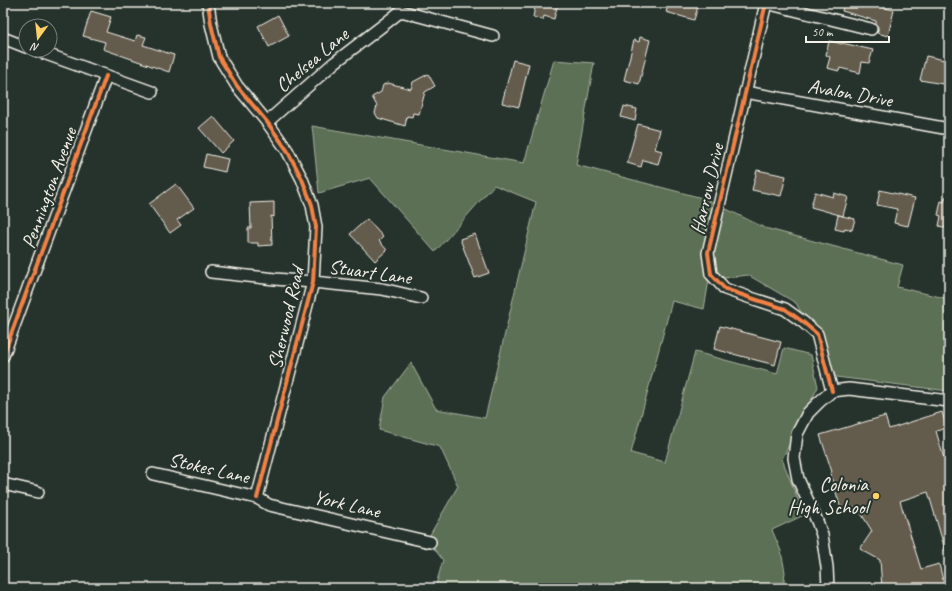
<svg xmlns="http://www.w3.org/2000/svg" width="952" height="591" font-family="Caveat,sans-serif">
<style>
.green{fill:#5b7054;stroke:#a8b09e}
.building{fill:#645b4e;stroke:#f4f1e8}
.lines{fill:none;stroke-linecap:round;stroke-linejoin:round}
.minor-casing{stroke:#f4f1e8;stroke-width:14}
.minor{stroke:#26332d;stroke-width:11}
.cycleway-casing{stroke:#26332d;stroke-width:6}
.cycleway{stroke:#f48246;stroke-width:4}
.poi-dot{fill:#ffd166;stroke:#26332d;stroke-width:1.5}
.labels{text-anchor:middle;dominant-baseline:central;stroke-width:4;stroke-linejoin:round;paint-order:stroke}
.street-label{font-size:20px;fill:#f4f1e8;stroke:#26332d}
.poi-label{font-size:20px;fill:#f4f1e8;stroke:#26332d;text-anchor:end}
</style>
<rect width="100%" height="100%" fill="#26332d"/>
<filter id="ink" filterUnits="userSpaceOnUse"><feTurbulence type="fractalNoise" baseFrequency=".025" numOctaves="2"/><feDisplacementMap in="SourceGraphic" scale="8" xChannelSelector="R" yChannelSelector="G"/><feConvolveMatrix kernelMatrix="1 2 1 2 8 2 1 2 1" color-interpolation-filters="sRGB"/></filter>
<g filter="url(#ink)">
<polygon class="green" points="554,60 594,63 576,165 706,199 765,228 903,265 897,287 949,299 949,391 836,377 796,303 748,275 709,280 704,309 672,301 631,453 665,462 695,352 777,374 784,348 811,355 818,387 782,459 804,515 772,530 781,551 785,572 783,588 435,588 443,560 427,540 458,486 440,447 379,430 385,397 411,363 436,409 485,418 536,202 494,185 435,252 370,178 319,193 312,126 524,163"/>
<g class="building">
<polygon points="536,3 558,3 554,19 544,16 543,20 533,17"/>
<polygon points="669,3 699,3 694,20 666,12"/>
<polygon points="844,3 864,3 894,10 888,36 877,33 878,30 878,27 876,24 876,21 842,11"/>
<polygon points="91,11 111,17 106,32 135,41 137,35 146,37 143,45 174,55 169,72 103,49 105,42 83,36"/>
<polygon points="278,15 289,36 269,47 258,26"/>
<polygon points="640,37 650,40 639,84 624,80 634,40 639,42"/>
<polygon points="829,41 842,44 842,43 873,50 869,63 862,62 860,73 840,68 839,71 827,68 830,57 826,55"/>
<polygon points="926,56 949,61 949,85 920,80"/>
<polygon points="513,60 529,64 519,107 502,103"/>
<polygon points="428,74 435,86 425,92 419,114 413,113 412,117 407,116 405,126 378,118 375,113 377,106 372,97 381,92 383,85 388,83 411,89 413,82"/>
<polygon points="624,106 637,109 635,121 621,117"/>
<polygon points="213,116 234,141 221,153 199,128"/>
<polygon points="638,124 660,130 655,149 662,151 658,164 643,160 641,167 627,163"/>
<polygon points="206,154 228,159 225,172 203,167"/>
<polygon points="757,170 786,176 781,196 752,190"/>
<polygon points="176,184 194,208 177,220 181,225 170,233 149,204"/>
<polygon points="880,190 915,198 908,226 894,223 897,209 877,205"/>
<polygon points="815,192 833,197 834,193 848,197 843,216 811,207"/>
<polygon points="945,197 949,197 949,229 939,226 941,216 938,215 941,201 944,202"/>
<polygon points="274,202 274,217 271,216 272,245 258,246 258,243 248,243 248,228 251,228 250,203"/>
<polygon points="838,215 855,219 852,230 845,228 844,231 835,229"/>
<polygon points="367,219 383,237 379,241 387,250 375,261 350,234"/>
<polygon points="475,234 489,273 475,278 460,239"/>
<polygon points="720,326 781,342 775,365 714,349"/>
<polygon points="942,412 947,428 936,431 945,462 949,461 949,556 947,556 928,492 900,501 921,569 939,564 945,588 882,588 880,560 860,549 872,531 857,507 842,512 830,473 832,472 820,435 885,416 889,429"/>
</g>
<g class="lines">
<g class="minor-casing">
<g id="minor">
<polyline points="208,3 211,24 219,57 237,86 267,122 287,150 302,179 312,205 316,227 313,282 257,498"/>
<polyline points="766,3 708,253 711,274 725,289 751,298 785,309 803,322 817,334 832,391"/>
<polyline points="766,3 871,29"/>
<polyline points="3,38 26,47"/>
<polyline points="35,50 152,92"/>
<polyline points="745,92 949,129"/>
<polyline points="267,122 334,63 386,23 401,11 493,36"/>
<polyline points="211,272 275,279 313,282 382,289 421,298"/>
<polyline points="3,356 106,76"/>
<polyline points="153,474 257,498 269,505 430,542"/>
<polyline points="3,484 38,492"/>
<polyline points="828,588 827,567 822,535 817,521 798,479 794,458 797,434 808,413 819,402 832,391 849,389 949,401"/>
</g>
</g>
<use href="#minor" class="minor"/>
<g class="cycleway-casing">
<g id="cycleway">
<polyline points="208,3 211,24 219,57 237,86 267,122 287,150 302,179 312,205 316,227 313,282 257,498"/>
<polyline points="766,3 708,253 711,274 725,289 751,298 785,309 803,322 817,334 832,391"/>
<polyline points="3,356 106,76"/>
</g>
</g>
<use href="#cycleway" class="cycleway"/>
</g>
</g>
<circle class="poi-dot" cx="876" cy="496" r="4"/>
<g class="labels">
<g class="street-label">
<text transform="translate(312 60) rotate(-40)">Chelsea Lane</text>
<text transform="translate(850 93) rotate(10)">Avalon Drive</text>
<text transform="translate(49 188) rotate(-70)">Pennington Avenue</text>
<text transform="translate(707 189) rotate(-77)">Harrow Drive</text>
<text transform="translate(370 272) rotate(8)">Stuart Lane</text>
<text transform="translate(286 318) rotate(-77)">Sherwood Road</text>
<text transform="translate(209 468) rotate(13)">Stokes Lane</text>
<text transform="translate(347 504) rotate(13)">York Lane</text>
</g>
<g class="poi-label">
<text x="868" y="484">Colonia<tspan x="868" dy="23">High School</tspan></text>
</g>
</g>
<rect width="952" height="591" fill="none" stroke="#26332d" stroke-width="16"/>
<rect x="8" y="8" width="936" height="575" fill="none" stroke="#f4f1e8" stroke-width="1.5" filter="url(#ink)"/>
<g transform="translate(38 38) rotate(195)"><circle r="19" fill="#26332d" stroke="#787f78"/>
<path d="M0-3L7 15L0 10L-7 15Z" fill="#ffd166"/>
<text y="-6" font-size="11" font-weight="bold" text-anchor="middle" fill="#f4f1e8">N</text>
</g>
<path d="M806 36v6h83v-6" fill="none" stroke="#f4f1e8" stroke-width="2"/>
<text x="812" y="36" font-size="12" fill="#f4f1e8" stroke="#26332d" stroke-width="3" paint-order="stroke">50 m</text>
</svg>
